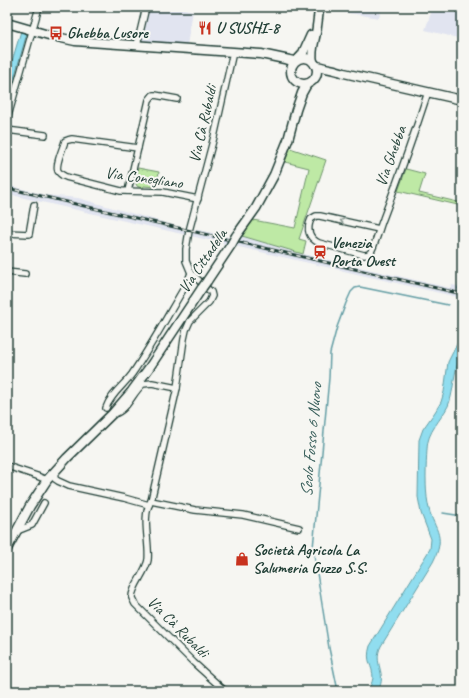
<svg xmlns="http://www.w3.org/2000/svg" width="469" height="698" font-family="Caveat,sans-serif">
<style>
.built{fill:#e1e4f0}
.green{fill:#bee9a5;stroke:#6e936c}
.water{fill:#90ddef;stroke:#639da4}
.lines{fill:none;stroke-linecap:round;stroke-linejoin:round}
.stream{stroke:#639da4;stroke-width:1.5}
.street-casing{stroke:#1f3d34;stroke-width:8}
.secondary-casing{stroke:#1f3d34;stroke-width:11}
.street{stroke:#f6f6f2;stroke-width:5.5}
.secondary{stroke:#f6f6f2;stroke-width:8}
.rail-casing{stroke:#1f3d34;stroke-width:3}
.rail{stroke:#f6f6f2;stroke-width:1.5;stroke-dasharray:4.5;stroke-linecap:butt}
.secondary-bridge-casing{stroke:#1f3d34;stroke-width:11;stroke-linecap:butt}
.secondary-bridge{stroke:#f6f6f2;stroke-width:8}
.oneway{stroke:#8a9a93}
.labels{text-anchor:middle;dominant-baseline:central;stroke-width:4;stroke-linejoin:round;paint-order:stroke}
.poi-label{font-size:16px;font-weight:bold;fill:#1f3d34;stroke:#f6f6f2;text-anchor:start}
.street-label{font-size:16px;fill:#1f3d34;stroke:#f6f6f2}
.water-label{font-size:17px;font-style:italic;fill:#365d59;stroke:#f6f6f2}
</style>
<rect width="100%" height="100%" fill="#f6f6f2"/>
<filter id="ink" filterUnits="userSpaceOnUse"><feTurbulence type="fractalNoise" baseFrequency=".025" numOctaves="2"/><feDisplacementMap in="SourceGraphic" scale="8" xChannelSelector="R" yChannelSelector="G"/><feConvolveMatrix kernelMatrix="1 2 1 2 8 2 1 2 1" color-interpolation-filters="sRGB"/></filter>
<g filter="url(#ink)">
<g class="built">
<polygon points="150,7 177,7 193,11 187,45 142,41"/>
<polygon points="326,7 382,7 379,18 325,9"/>
<polygon points="433,7 462,7 462,39 425,30"/>
<polygon points="7,185 46,195 78,198 166,223 188,229 193,229 223,235 229,238 242,236 303,254 450,288 452,285 462,287 462,298 20,197 7,193"/>
</g>
<g class="green">
<polygon points="290,148 326,160 299,239 306,241 303,254 242,236 253,220 295,228 309,168 285,162"/>
<polygon points="138,168 159,172 156,187 144,186 143,188 139,187 137,186 135,182"/>
<polygon points="406,169 425,174 419,193 462,203 462,206 398,191"/>
</g>
<g class="water">
<polygon points="21,31 27,33 7,103 7,78"/>
<path d="M 462,329 C 462,335 464,347 462,353 C 460,359 457,364 456,370 C 453,382 453,394 448,406 C 441,420 427,432 427,449 C 426,466 425,488 428,504 C 432,529 448,533 433,562 L 381,646 C 372,664 388,672 378,691 L 368,691 C 370,687 372,683 373,678 C 373,665 365,662 370,646 L 430,549 L 431,539 L 421,513 L 418,497 L 419,440 L 423,429 L 435,412 L 441,402 L 444,392 L 448,362 L 458,342 Z"/>
</g>
<g class="lines">
<g class="stream">
<polyline points="458,289 462,276"/>
<polyline points="443,513 462,516"/>
<polyline points="338,691 329,648 313,548 329,378 330,353 337,327 346,303 351,292 355,288 360,287 448,305"/>
</g>
<g class="street-casing">
<g id="street">
<polyline points="137,45 146,7"/>
<polyline points="7,120 39,7"/>
<polyline points="7,130 45,135"/>
<path d="M 138,148 L 72,139 L 68,140 L 65,141 C 63,148 55,165 58,171 C 60,174 63,176 66,177 L 121,191 L 163,192 L 198,199"/>
<polyline points="128,191 149,100 153,95 155,95 177,99"/>
<path d="M 379,229 L 320,216 L 316,216 L 311,219 C 306,230 309,238 319,243 L 364,255 C 367,255 368,255 370,253 C 374,249 380,226 383,219 C 399,177 414,135 428,92"/>
<polyline points="7,233 29,234 34,205"/>
<polyline points="7,272 25,274"/>
<path d="M 106,408 C 110,395 124,385 132,374 C 152,345 169,313 187,283 L 191,273"/>
<path d="M 114,414 C 128,410 132,393 143,384 L 152,383 L 177,388"/>
<polyline points="7,466 37,476 47,480"/>
<polyline points="54,472 55,479 58,481 69,486 124,498 149,505"/>
<polyline points="151,501 195,510 243,515 299,528"/>
<polyline points="17,531 32,525 44,503"/>
<path d="M 225,691 L 194,663 L 135,604 C 134,602 133,600 132,598 C 131,588 146,572 148,560 C 150,543 141,516 151,501 L 177,388 L 184,339 L 186,330 L 190,321 L 209,302 L 212,296 L 211,292 L 191,273 L 186,261 L 186,249 L 189,231 L 215,133 L 233,52"/>
</g>
</g>
<g class="secondary-casing">
<g id="secondary">
<polyline points="7,23 52,36 75,41 233,52 261,54 294,61"/>
<circle cx="304" cy="71" r="13"/>
<polyline points="299,58 302,55 311,35"/>
<path d="M 313,62 C 310,49 316,39 317,26 C 318,20 318,14 320,7"/>
<path d="M 315,65 C 325,69 335,69 344,73 L 462,100"/>
<polyline points="236,236 256,208 274,175 288,140 296,110 302,93 307,84"/>
<polyline points="207,281 231,245"/>
<polyline points="7,549 30,506 47,480 67,458 112,414 132,391 149,368 202,288"/>
</g>
</g>
<use href="#street" class="street"/>
<use href="#secondary" class="secondary"/>
<g class="rail-casing">
<polyline id="rail" points="7,188 462,294"/>
</g>
<use href="#rail" class="rail"/>
<g class="secondary-bridge-casing">
<g id="secondary-bridge">
<polyline points="231,245 236,236"/>
<polyline points="202,288 207,281"/>
</g>
</g>
<use href="#secondary-bridge" class="secondary-bridge"/>
</g>
<defs><path id="oneway-chevron" d="M-2-3.5L2.5 0L-2 3.5" fill="none" stroke-width="1.6" stroke-linecap="round" stroke-linejoin="round"/></defs>
<use class="oneway" href="#oneway-chevron" transform="translate(343 221) rotate(-167)"/>
</g>
<defs>
<g id="restaurant-bare" transform="scale(1.08)"><path d="M-5-6h1v4h1v-4h1v4h1v-4h1v5L-1.5 .5V6h-2V.5L-5-1ZM5-6V6H3V1.5H1.5Q1.5-4 5-6Z" fill="#c8321e" stroke="#f6f6f2" stroke-width="2.5" paint-order="stroke"/></g>
<g id="bus-bare" transform="scale(1.08)"><path d="M-5-6H5V4H4V6H2V4H-2V6H-4V4H-5ZM-3.5-4V0h7V-4ZM-3.5 1.2v1.5H-2V1.2ZM2 1.2v1.5H3.5V1.2Z" fill="#c8321e" stroke="#f6f6f2" stroke-width="2.5" paint-order="stroke"/></g>
<g id="station-bare" transform="scale(1.08)"><path d="M-3-6H3Q5-6 5-4V2Q5 4 3 4L4.5 6H3L1.5 4h-3L-3 6H-4.5L-3 4Q-5 4-5 2V-4Q-5-6-3-6ZM-3.5-4v3h7v-3ZM-3.5 1v1.5H-2V1ZM2 1v1.5H3.5V1Z" fill="#c8321e" stroke="#f6f6f2" stroke-width="2.5" paint-order="stroke"/></g>
<g id="shop-bare" transform="scale(1.08)"><path d="M-5-2.5h2.3a2.7 3.5 0 0 1 5.4 0H5L5.5 6h-11ZM-1.5-2.5h3a1.5 2.3 0 0 0-3 0Z" fill="#c8321e" stroke="#f6f6f2" stroke-width="2.5" paint-order="stroke"/></g>
</defs>
<g fill-rule="evenodd">
<use href="#restaurant-bare" x="205" y="28"/>
<use href="#bus-bare" x="56" y="33"/>
<use href="#station-bare" x="320" y="252"/>
<use href="#shop-bare" x="242" y="559"/>
</g>
<g class="labels">
<g class="poi-label">
<text x="216" y="28">U SUSHI-8</text>
<text x="67" y="33">Ghebba Lusore</text>
<text x="331" y="243">Venezia<tspan x="331" dy="18">Porta Ovest</tspan></text>
<text x="253" y="550">Società Agricola La<tspan x="253" dy="18">Salumeria Guzzo S.S.</tspan></text>
</g>
<g class="street-label">
<text transform="translate(203 124) rotate(-77)">Via Cà Rubaldi</text>
<text transform="translate(391 156) rotate(-70)">Via Ghebba</text>
<text transform="translate(144 178) rotate(8)">Via Conegliano</text>
<text transform="translate(203 261) rotate(-56)">Via Cittadella</text>
<text transform="translate(178 627) rotate(45)">Via Cà Rubaldi</text>
</g>
<g class="water-label">
<text transform="translate(311 440) rotate(-85)">Scolo Fosso 6 Nuovo</text>
</g>
</g>
<rect width="469" height="698" fill="none" stroke="#f6f6f2" stroke-width="24"/>
<rect x="12" y="12" width="445" height="674" fill="none" stroke="#1f3d34" stroke-width="1.5" filter="url(#ink)"/>
</svg>
